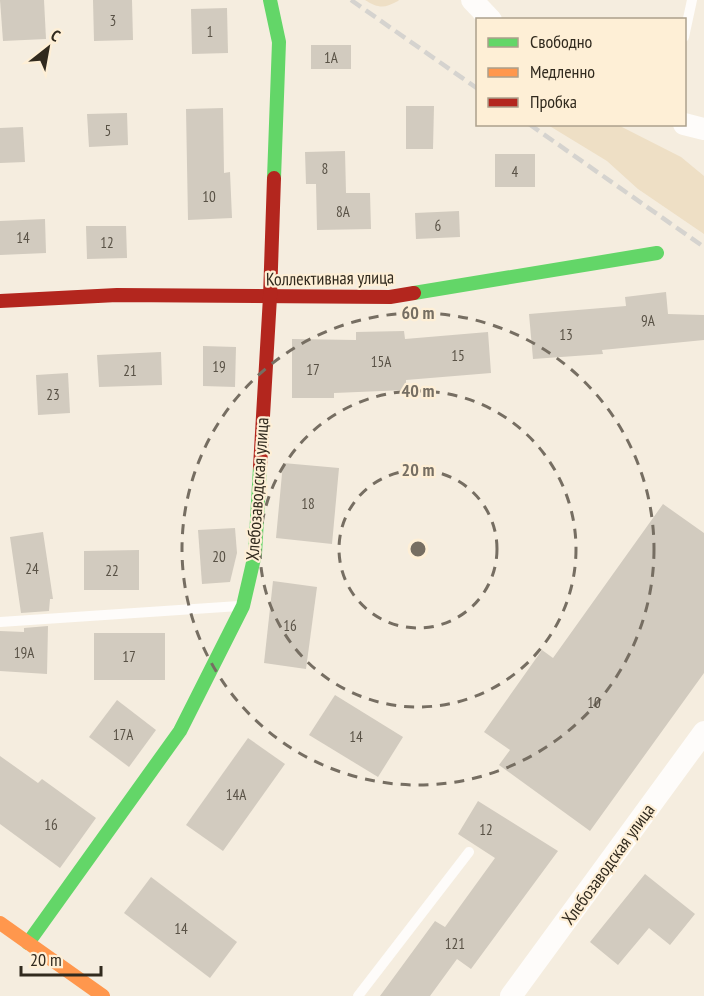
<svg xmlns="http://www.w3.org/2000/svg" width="704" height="996" font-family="'PT Sans Narrow',sans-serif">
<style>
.green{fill:#eedfc5}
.building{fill:#d2cbbf}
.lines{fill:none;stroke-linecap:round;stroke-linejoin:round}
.lane{stroke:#fefcfa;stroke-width:10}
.street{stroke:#fefcfa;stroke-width:22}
.fast{stroke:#63d668;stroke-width:14}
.slow{stroke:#ff974d;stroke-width:14}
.jam{stroke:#b3261e;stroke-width:14}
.rail{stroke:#d5d3cf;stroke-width:4.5;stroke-dasharray:12 6;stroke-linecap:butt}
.ring{fill:none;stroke:#766e62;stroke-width:3;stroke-dasharray:10 8}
.labels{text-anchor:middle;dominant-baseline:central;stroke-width:4.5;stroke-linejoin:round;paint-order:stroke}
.number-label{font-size:15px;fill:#595246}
.street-label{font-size:18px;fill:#312a1e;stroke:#feefd6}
.centre{fill:#766e62;stroke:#feefd6;stroke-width:3}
.ring-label{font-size:18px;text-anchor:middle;font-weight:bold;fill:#766e62;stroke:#feefd6;stroke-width:4.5;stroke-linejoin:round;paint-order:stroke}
</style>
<rect width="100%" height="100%" fill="#f5eddf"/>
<g class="green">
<path d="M 365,0 L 399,0 L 398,1 C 385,8 379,9 365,0 Z"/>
<polygon points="548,125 618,125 681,157 704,176 704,234 638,189 607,161"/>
</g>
<g class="building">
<polygon points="0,0 44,0 46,39 3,41"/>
<polygon points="93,0 132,0 133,40 94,41"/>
<polygon points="227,8 228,53 192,54 191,9"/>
<rect x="311" y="45" width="40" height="24"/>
<polygon points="406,106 434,106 433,149 406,149"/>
<polygon points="223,108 224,173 230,172 232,218 188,220 186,109"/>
<polygon points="127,113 128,145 89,147 87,114"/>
<polygon points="23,127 25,162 0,163 0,128"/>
<polygon points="345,151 346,193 370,193 371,229 317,230 316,184 306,184 305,152"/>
<rect x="495" y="154" width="40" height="33"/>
<polygon points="459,211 460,237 416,239 415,213"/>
<polygon points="45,219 46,253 0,255 0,221"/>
<polygon points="86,226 126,226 127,258 87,259"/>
<polygon points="666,292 668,314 704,315 704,340 602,350 603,354 533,359 529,314 626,306 625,297"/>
<polygon points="404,331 405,339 488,332 491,373 406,380 406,390 334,393 334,398 292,398 292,339 356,340 356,332"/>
<polygon points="203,346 236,347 235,387 203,386"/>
<polygon points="161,352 162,385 99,387 97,355"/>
<polygon points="68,373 70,413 38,415 36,375"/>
<polygon points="283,463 339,468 332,544 276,538"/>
<polygon points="663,504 704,533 704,673 590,831 499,765 510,750 484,732 542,650 553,658"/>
<polygon points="235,528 237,553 230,582 202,584 198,530"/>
<polygon points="43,532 53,599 50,599 49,611 21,613 10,537"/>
<polygon points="139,550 139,590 84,590 84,551"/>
<polygon points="273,581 317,587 306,669 264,663"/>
<polygon points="48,626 47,674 0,671 0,631 24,632 24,628"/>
<rect x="94" y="633" width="71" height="47"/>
<polygon points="335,695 403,737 378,777 309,735"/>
<polygon points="117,700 156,730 129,767 89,737"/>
<polygon points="248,738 285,764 223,851 186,825"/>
<polygon points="0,756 38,783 42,779 96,818 60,868 0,824"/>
<polygon points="478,801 558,851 471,969 457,959 430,996 380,996 435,921 445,927 495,858 458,834"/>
<polygon points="645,874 695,914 670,945 649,928 618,965 590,942"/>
<polygon points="151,877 237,942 210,978 124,913"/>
</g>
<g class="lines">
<g class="lane">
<polyline points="684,37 692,0"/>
<polyline points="0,622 239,606"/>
<polyline points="358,996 469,852"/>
</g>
<g class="street">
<polyline points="472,0 491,20"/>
<polyline points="684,124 704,129"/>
<polyline points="511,996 704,732"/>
</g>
<g class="fast">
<polyline points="270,0 279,42 274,178"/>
<polyline points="414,293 657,253"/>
<polyline points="28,943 180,731 243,606 255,554 260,467"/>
</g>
<polyline class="slow" points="0,923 103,996"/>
<g class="jam">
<polyline points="0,301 117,295 390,297 414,293"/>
<polyline points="260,467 270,297 274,178"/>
</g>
<g class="rail">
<polyline points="351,0 478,89"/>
<polyline points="529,124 704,247"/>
</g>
</g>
<g class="ring">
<circle cx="418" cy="549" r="79"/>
<circle cx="418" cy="549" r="158"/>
<circle cx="418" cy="549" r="236"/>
</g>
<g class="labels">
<g class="number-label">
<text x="113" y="20">3</text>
<text x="210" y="31">1</text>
<text x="331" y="57">1А</text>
<text x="108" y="130">5</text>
<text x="325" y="168">8</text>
<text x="515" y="171">4</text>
<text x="209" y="196">10</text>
<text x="343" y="211">8А</text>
<text x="438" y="225">6</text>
<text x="23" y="237">14</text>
<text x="107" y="242">12</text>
<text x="648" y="320">9А</text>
<text x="566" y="334">13</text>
<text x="458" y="355">15</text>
<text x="381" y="361">15А</text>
<text x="219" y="366">19</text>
<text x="313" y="369">17</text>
<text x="130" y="370">21</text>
<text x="53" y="394">23</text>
<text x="308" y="503">18</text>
<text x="219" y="556">20</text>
<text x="32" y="568">24</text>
<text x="112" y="570">22</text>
<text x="290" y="625">16</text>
<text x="24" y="652">19А</text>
<text x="129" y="656">17</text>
<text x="594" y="702">10</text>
<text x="123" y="734">17А</text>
<text x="356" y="736">14</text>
<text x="236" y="794">14А</text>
<text x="51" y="824">16</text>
<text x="486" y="829">12</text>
<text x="181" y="928">14</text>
<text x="455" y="943">121</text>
</g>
<g class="street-label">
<text transform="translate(330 278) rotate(-1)">Коллективная улица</text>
<text transform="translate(257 489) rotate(-86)">Хлебозаводская улица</text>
<text transform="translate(608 864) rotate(-54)">Хлебозаводская улица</text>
</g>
</g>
<circle cx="418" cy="549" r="9" class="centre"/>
<g class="ring-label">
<text x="418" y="319">60 m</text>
<text x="418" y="397">40 m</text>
<text x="418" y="476">20 m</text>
</g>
<rect x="476" y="18" width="210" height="108" fill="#feefd6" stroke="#aca08c" stroke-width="1.5"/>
<rect x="488" y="38" width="30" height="9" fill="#63d668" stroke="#aca08c" stroke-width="1.5"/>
<text x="530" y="48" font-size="18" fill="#312a1e">Свободно</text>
<rect x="488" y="68" width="30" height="9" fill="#ff974d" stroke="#aca08c" stroke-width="1.5"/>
<text x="530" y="78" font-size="18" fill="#312a1e">Медленно</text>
<rect x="488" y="98" width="30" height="9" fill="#b3261e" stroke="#aca08c" stroke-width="1.5"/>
<text x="530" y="108" font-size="18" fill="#312a1e">Пробка</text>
<g transform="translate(48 48) rotate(31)" stroke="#feefd6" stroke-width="4.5" paint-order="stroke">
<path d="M0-4.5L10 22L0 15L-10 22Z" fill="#312a1e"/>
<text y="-9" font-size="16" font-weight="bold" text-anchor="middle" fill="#312a1e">С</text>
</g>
<path d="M21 966v9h80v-9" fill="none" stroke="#312a1e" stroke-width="3"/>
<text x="30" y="966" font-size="18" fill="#312a1e" stroke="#feefd6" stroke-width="4.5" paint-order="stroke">20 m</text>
</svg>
